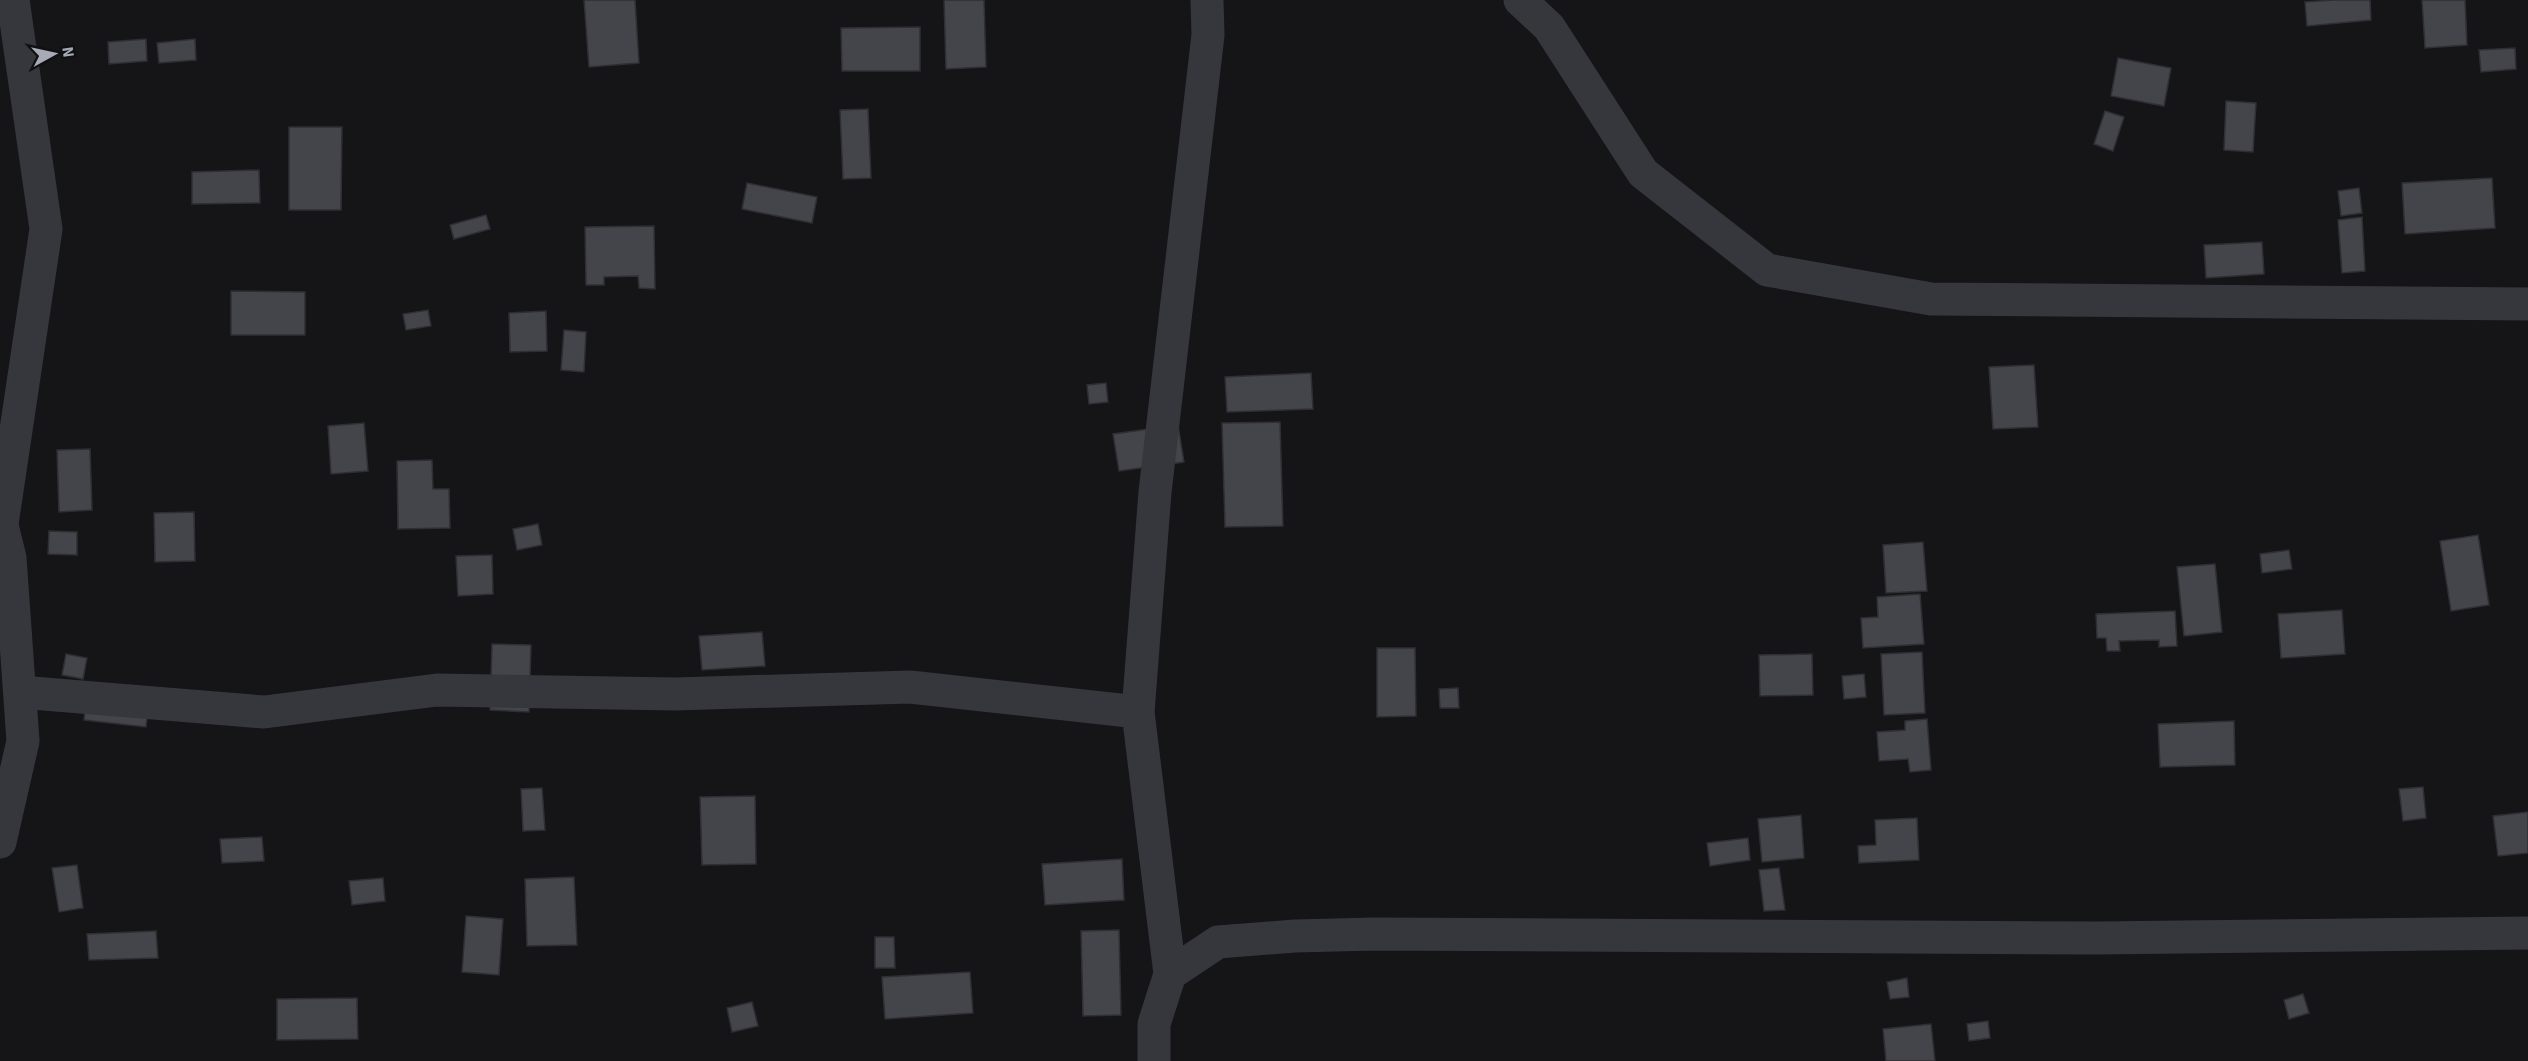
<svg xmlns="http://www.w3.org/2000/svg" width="2528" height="1061" font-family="'Source Sans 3',sans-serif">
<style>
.building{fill:#44454a;stroke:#2f2f33;stroke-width:1.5}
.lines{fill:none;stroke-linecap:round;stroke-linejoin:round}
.minor{stroke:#36373c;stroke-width:33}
</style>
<rect width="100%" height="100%" fill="#151517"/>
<g class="building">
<polygon points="584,0 635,0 639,63 589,67"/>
<polygon points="944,0 984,0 986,67 946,69"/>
<polygon points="2334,0 2370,0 2371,20 2307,26 2305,2"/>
<polygon points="2422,0 2465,0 2467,45 2425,48"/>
<polygon points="920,27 920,71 842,71 841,28"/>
<polygon points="146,39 147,61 109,64 108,42"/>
<polygon points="195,39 196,60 159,63 157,43"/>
<polygon points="2515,48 2516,69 2481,72 2479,50"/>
<polygon points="2118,58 2171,68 2164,106 2111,96"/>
<polygon points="2226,101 2256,103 2253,152 2224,150"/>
<polygon points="868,109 871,178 843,179 840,110"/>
<polygon points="2105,111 2124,117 2113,151 2094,144"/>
<polygon points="289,127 342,127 341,210 289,210"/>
<polygon points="259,170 260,203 192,204 192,172"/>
<polygon points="2492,178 2495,228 2405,234 2402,183"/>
<polygon points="747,183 817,197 812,223 742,209"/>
<polygon points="2359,188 2362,213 2341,216 2338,191"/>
<polygon points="486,215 490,229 454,239 450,225"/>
<polygon points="2362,217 2365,271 2342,273 2338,220"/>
<polygon points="654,226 655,289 639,288 638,276 604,277 604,285 586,285 585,227"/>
<polygon points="2262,242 2264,274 2206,278 2204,245"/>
<polygon points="231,291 305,292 305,335 231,335"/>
<polygon points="428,310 431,326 406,330 403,314"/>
<polygon points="546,311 547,351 510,352 509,313"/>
<polygon points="564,330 586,332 584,372 561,370"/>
<polygon points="2034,365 2038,427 1993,429 1989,367"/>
<polygon points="1311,373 1313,409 1227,412 1225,377"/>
<polygon points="1106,383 1108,402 1089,404 1087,385"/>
<polygon points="1280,422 1283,526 1225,527 1222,423"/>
<polygon points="364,423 368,471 331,474 328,426"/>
<polygon points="1178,425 1184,462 1119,471 1113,434"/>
<polygon points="90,449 92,510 59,512 57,450"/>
<polygon points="432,460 433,489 449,489 450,528 398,529 397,461"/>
<polygon points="194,512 195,561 155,562 154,513"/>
<polygon points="538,524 542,545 517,550 513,529"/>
<polygon points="49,531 77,532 77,555 48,554"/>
<polygon points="2478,535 2489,605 2451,611 2440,541"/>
<polygon points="1923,542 1927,591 1886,593 1883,545"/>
<polygon points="2289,550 2292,569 2262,573 2260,554"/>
<polygon points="492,555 493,594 458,596 456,556"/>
<polygon points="2215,564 2222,632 2184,636 2177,567"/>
<polygon points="1920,594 1924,644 1863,648 1861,618 1878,617 1877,597"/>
<polygon points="2342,610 2345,654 2281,658 2278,614"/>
<polygon points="2175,611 2177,646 2159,647 2159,640 2119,641 2120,651 2107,651 2106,638 2097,638 2096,614"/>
<polygon points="762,632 765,666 702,670 699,636"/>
<polygon points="492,644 531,645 529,712 490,710"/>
<polygon points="1377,648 1415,648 1416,716 1377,717"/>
<polygon points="1922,652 1925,713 1884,715 1881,654"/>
<polygon points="66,654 87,658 83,679 62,675"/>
<polygon points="1812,654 1813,695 1760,696 1759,655"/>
<polygon points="1864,674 1866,697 1844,699 1842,676"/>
<polygon points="88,683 150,691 146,727 84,720"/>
<polygon points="1458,688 1459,708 1440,708 1439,689"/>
<polygon points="1927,719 1931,770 1910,772 1908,759 1879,761 1877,732 1905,730 1905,721"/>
<polygon points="2234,721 2235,765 2160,767 2158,724"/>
<polygon points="2423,787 2426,818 2403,821 2399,789"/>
<polygon points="542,788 545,830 523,831 521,789"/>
<polygon points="755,796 756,864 702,865 700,797"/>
<polygon points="2528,812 2528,853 2498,856 2493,816"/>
<polygon points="1801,815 1804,858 1762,862 1758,819"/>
<polygon points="1917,818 1919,860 1859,863 1858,846 1876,845 1875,820"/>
<polygon points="262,837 264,861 222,863 220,839"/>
<polygon points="1748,838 1750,860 1710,866 1707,843"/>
<polygon points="1122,859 1124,900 1045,905 1042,864"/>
<polygon points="77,865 83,908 59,912 52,868"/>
<polygon points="1779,868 1785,910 1764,911 1759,870"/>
<polygon points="574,877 577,945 527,946 525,879"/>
<polygon points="383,878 385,901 352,905 349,881"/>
<polygon points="466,916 503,919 499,975 462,972"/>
<polygon points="1119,930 1121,1015 1083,1016 1081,931"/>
<polygon points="156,931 158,958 89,960 87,934"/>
<polygon points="875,937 894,937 895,968 875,968"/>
<polygon points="970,972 973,1013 885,1019 882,977"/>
<polygon points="1907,978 1909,997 1890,999 1887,982"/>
<polygon points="2303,994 2309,1013 2289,1019 2284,1000"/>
<polygon points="357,998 358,1039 277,1040 277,999"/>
<polygon points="752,1002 758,1026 732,1032 727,1008"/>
<polygon points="1988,1021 1990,1038 1969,1041 1967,1024"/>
<polygon points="1931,1024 1935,1061 1886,1061 1883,1029"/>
</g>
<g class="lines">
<g class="minor">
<polyline points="1520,0 1549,27 1643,173 1767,270 1931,299 2528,304"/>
<polyline points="0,517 10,558 23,741 0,842"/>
<polyline points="2,524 46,229 13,0"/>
<polyline points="20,692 264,712 437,690 675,694 910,687 1138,712 1170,974"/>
<polyline points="1138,712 1155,492 1208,35 1207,0"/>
<polyline points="1154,1061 1154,1024 1170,974 1218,942 1295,936 1374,934 2097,938 2528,933"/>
</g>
</g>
<g transform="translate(54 54) rotate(82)" stroke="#101012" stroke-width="4.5" paint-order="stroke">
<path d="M0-4.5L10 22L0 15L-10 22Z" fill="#a7abb6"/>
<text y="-9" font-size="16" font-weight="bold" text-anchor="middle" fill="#a7abb6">N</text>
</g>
</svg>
